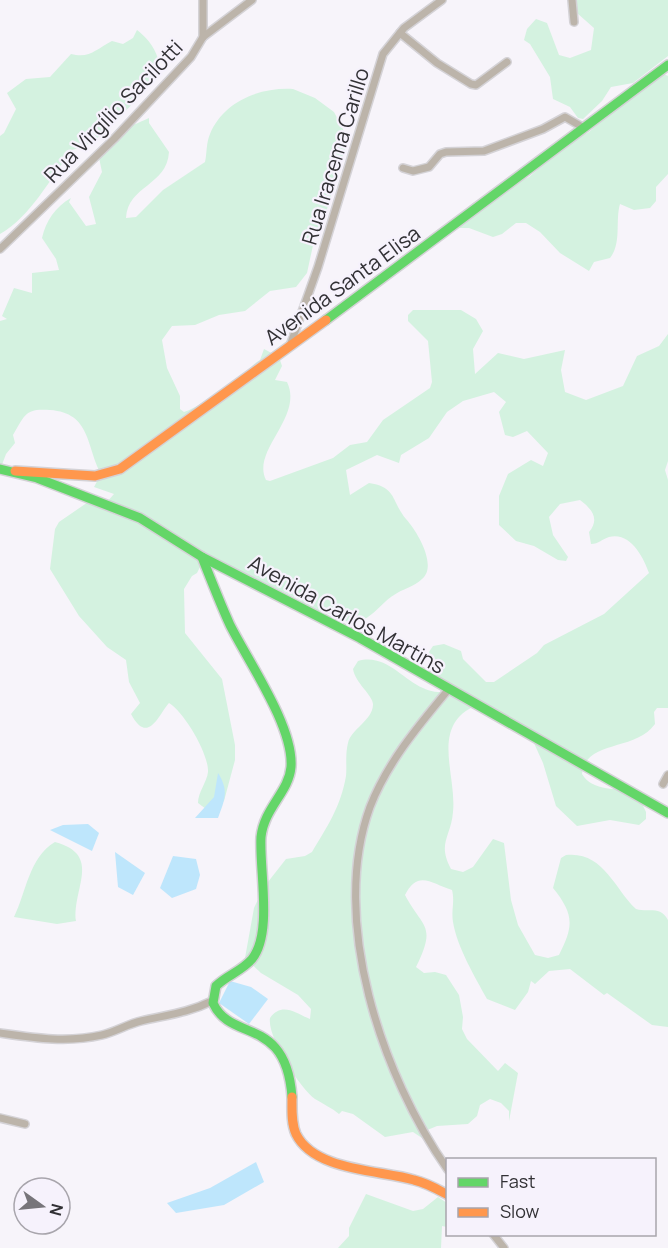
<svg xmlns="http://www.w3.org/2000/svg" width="668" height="1248" font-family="Manrope,sans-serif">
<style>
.green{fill:#d4f2e0}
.water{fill:#bee6fc}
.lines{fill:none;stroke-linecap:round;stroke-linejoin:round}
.street-casing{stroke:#d4d2d6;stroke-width:10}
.fast-casing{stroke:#d4d2d6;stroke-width:12}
.slow-casing{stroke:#d4d2d6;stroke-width:12}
.street{stroke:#bcb4aa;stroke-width:7}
.fast{stroke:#63d668;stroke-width:9}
.slow{stroke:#ff974d;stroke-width:9}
.labels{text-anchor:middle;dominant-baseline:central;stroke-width:4.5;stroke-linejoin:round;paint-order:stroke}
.street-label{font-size:21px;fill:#323135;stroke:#f6f2fc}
</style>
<rect width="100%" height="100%" fill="#f7f4fa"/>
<g class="green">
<polygon points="571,0 668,0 668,56 633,83 611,87 602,101 583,119 578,118 570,107 553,99 550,77 530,44 524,40 527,29 536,19 547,23 559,55 570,58 591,50 594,28 577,13"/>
<path d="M 137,30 C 149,39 160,54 159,69 C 159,80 105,132 94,141 C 86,146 77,149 68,151 L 70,153 C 49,180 31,216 0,234 L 0,136 L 4,133 L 16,109 L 7,93 L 26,79 L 50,77 L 71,54 C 90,59 96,49 112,41 L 123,44 L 133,38 Z"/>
<path d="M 664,74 L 668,76 L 668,174 L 656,187 L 656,201 L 650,208 L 634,210 L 620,204 C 615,221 622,243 610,258 L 594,262 L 589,271 L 560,253 L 540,232 L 526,223 L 516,223 L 502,234 L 493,237 L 469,228 L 455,228 L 473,203 L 529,177 L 567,144 L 589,132 L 652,78 Z"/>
<path d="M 293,89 L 315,98 L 334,112 L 348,139 L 327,209 L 315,236 L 307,273 L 296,287 L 270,291 L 245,311 L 219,315 L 195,325 L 172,326 L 162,340 L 167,368 L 180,396 L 180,409 L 184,412 C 194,410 231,384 242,376 C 249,371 252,364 260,360 L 264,349 L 279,357 L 282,366 L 275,380 L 287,382 C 304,417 251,450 266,480 L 270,481 L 333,458 L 350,445 L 367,442 L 383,420 L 430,388 L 432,382 L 428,341 L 408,321 L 408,315 L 413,310 L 461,310 L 476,319 L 483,331 L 473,349 L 475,374 L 498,353 L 524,359 L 565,350 L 561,370 L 565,392 L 586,400 L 623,386 L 637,356 L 659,346 L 668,334 L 668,461 L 665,470 L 668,480 L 668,708 L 657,708 L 654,712 L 655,724 C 635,752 586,739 582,774 C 592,792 619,788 636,791 L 646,812 L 646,819 L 639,825 L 610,820 L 577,826 L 556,806 L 543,763 L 533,741 L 498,712 L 477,705 C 429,725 457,774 453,812 C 451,837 437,843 451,869 L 463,872 L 473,867 L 493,839 L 504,843 L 511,900 L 518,925 L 535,955 L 548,958 L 559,955 C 574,926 574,914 553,888 L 561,858 L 566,855 C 603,851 614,888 636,909 C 649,913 660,905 668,920 L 668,1027 L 652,1025 L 607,993 L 604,995 L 570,969 L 549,971 L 535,984 L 531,981 L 528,992 L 515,1010 L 487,999 C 475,977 457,947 453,922 C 451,910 455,902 452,890 C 432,884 418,869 405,895 C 423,929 437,924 416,967 L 424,973 L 435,972 L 446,975 L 459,995 L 463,1017 L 462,1029 L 467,1039 L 498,1071 L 505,1063 L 518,1073 L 509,1121 L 509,1111 L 501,1103 L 490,1099 L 480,1105 L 477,1116 L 468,1124 L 437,1126 L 425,1131 L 422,1138 L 413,1132 L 385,1137 L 353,1114 L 342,1111 L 339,1114 C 332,1108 323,1104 315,1099 C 300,1088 267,1037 270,1018 C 282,1001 297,1014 310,1019 L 311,1009 L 298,995 L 261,973 L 245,958 L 254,908 L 264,887 L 286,859 L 305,856 L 312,852 C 327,827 341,806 346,776 C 347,766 345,754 348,743 C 351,729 372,721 373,705 C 374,696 355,683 353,669 L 358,661 C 385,653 402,679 423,688 C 430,692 439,692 447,693 L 452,687 L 436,674 L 429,652 L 433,646 L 444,644 L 461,651 L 463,659 L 486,682 L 494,682 L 537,653 L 544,645 L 604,614 L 649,573 C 644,558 630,531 609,537 C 602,539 599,544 591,544 L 589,532 C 600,519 592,509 580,500 L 560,504 L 549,517 L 553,535 L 568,557 L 566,561 L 558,560 L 534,546 L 516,541 L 499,525 L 499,496 L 508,474 L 531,460 L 543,466 L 548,453 L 527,431 L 513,437 L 505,435 L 499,412 L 506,402 L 494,392 L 463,401 L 447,412 L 429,438 L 401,455 L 399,463 L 377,455 L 346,470 L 350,495 L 369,483 C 397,487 391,501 406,519 C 417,531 438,566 422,579 C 414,587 402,589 394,595 C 381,603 373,618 357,622 C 343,625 335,611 323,614 L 321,620 C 312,615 309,607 300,600 L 206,555 L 197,573 L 192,576 L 184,589 L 185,633 L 222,679 L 235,745 L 235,760 L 224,801 L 210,812 L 198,803 C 198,792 207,782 208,772 C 209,754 184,712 169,703 C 159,714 148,746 131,714 L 140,703 L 129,682 L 126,660 L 107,647 L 79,616 L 50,569 L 55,529 L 59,522 L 91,500 L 107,502 L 114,494 L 94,487 L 101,474 C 86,446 91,413 50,410 C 25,408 25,415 13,435 L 15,443 L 6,454 L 0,470 L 0,321 L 7,319 L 2,316 L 14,288 L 32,293 L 32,273 L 59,270 L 56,259 L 42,238 C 46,221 55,207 71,198 L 69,202 L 86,226 L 96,224 L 89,197 L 102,172 L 98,153 C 114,131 125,129 149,118 L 149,123 L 169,152 C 167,186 128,185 126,218 L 136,217 L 163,190 L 205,162 C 207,153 206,143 210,134 C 223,102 259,87 293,89 Z"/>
<path d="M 55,842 C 103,855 72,889 76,921 L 57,924 L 14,917 C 26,893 29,857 55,842 Z"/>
<polygon points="366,1194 413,1211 423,1209 438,1197 447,1203 447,1227 442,1226 441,1248 338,1248 349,1236 349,1228"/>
</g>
<g class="water">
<path d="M 218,773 C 229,790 225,800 218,818 L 195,818 L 214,797 Z"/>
<polygon points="88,824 99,833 92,851 50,830 63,825"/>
<polygon points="115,852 145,873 133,895 118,887"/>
<polygon points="173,856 196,859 200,875 196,889 172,898 160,888"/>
<polygon points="230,981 251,987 268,999 249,1024 219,1003"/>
<polygon points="256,1162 264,1182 224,1205 176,1213 167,1203 210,1188"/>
</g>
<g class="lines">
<g class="street-casing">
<g id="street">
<polyline points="203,0 203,37"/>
<polyline points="572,0 574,22"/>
<polyline points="400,33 437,63 471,84 476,85 507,62"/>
<polyline points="403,168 413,171 429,167 440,154 446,152 484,151 543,129 565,117 584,128"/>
<polyline points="0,249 114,139 191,57 203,37 252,0"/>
<polyline points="291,343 318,267 383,54 404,28 442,0"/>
<polyline points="663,784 668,775"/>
<path d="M 0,1033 C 35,1038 67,1043 102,1035 C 115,1032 128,1024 141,1021 C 166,1015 188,1013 212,1001"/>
<polyline points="0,1118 25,1124"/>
<path d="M 448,1170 C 382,1076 329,920 370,807 C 387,763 418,726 448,690"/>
<polyline points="493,1234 504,1248"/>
</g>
</g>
<g class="fast-casing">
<g id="fast">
<polyline points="326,320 668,65"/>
<polyline points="0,469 37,478 140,518 202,557 360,638 668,813"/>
<path d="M 202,557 C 211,580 220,603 230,625 C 248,661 294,727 291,767 C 289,792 264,808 261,837 C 259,869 273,933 252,959 C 242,971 227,975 216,986 L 213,1003 C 231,1043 286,1015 292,1097"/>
</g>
</g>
<g class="slow-casing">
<g id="slow">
<polyline points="15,471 95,476 120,469 326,320"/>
<path d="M 292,1097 C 292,1109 291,1123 296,1134 C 314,1171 380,1170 414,1180 C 427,1183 437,1189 448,1195"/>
</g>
</g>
<use href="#street" class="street"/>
<use href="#fast" class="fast"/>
<use href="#slow" class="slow"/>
</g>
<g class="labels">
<g class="street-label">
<text transform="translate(113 111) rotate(-46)">Rua Virgílio Sacilotti</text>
<text transform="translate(335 156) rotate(-73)">Rua Iracema Carillo</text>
<text transform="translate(342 285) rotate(-36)">Avenida Santa Elisa</text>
<text transform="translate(347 614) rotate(29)">Avenida Carlos Martins</text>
</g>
</g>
<rect x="446" y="1158" width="210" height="78" fill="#f6f2fc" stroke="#a8a5ac" stroke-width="1.5"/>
<rect x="458" y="1178" width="30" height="9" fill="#63d668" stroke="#a8a5ac" stroke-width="1.5"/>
<text x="500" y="1188" font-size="18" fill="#323135">Fast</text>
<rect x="458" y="1208" width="30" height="9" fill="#ff974d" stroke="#a8a5ac" stroke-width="1.5"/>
<text x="500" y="1218" font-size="18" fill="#323135">Slow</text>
<g transform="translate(42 1206) rotate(105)"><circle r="28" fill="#f6f2fc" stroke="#a8a5ac" stroke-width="1.5"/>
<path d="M0-4.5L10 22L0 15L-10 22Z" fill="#77757a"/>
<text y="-9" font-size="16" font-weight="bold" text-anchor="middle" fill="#323135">N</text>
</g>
</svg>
